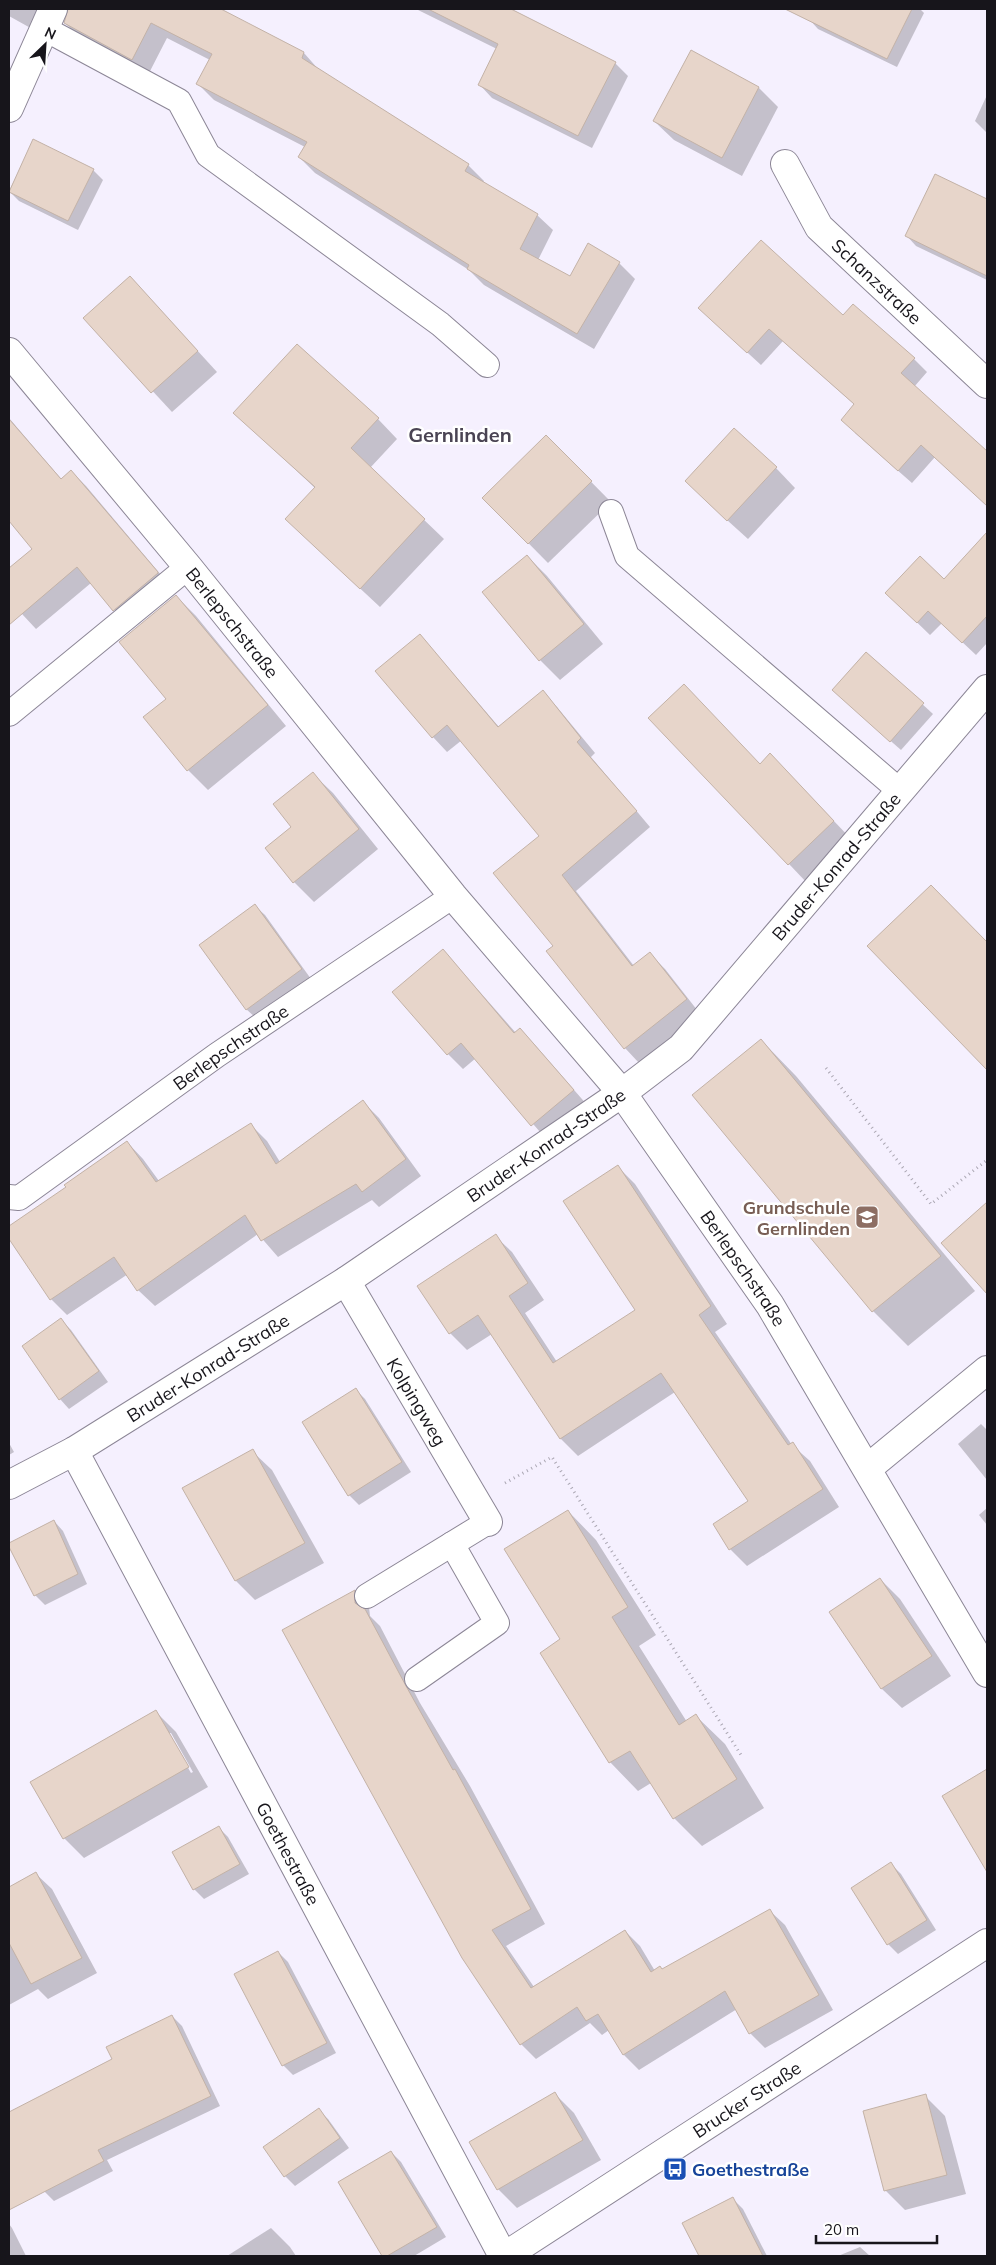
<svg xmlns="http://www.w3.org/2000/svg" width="996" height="2265" font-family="Mulish,sans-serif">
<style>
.shadow{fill:#0003;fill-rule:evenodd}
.building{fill:#e7d5ca;stroke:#c3b2a7}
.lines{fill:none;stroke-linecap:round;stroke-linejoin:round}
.service-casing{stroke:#8c8696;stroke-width:26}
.minor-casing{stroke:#8c8696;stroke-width:30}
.path{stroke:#aba7b3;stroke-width:3;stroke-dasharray:1 4;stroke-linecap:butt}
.service{stroke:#fff;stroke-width:24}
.minor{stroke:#fff;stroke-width:28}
.labels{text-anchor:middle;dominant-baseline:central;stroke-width:5;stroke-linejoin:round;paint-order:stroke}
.street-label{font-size:18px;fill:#17151b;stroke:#fff}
.education-label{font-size:18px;font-weight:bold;fill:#785e54;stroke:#fff;text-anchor:end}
.transit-label{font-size:18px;font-weight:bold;fill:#164399;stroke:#fff;text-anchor:start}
.quarter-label{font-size:20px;font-weight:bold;fill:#4a4453;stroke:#fff}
</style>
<rect width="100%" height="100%" fill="#f5f0fe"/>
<g class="shadow">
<polygon points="9,9 68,9 59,12 43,35 9,16"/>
<polygon points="69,9 218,9 304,53 319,70 468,165 484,181 483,183 537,215 553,230 538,260 570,278 619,263 635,279 594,349 484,285 469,270 315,173 299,157 305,147 214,100 198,84 210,60 167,38 148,75 81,39 65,23"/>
<polygon points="416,9 509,9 615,63 628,76 592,148 492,98 479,84 497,49"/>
<polygon points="814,9 920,9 924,13 897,67 818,29 809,19"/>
<polygon points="759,88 778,107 742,176 674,140 654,121"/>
<polygon points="987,95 987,133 975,121"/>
<polygon points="34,141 93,170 103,180 78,230 19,201 9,191"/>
<polygon points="936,176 987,200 987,280 916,246 907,236"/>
<polygon points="130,277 217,372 172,412 85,318"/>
<polygon points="843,317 914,359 927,372 914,387 987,452 987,505 935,457 912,483 855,433 855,405 783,341 761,365 713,321"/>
<polygon points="235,413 378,419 397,439 370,468 444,539 380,607 306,538 315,488"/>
<polygon points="9,418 62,480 71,471 86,486 172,588 129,625 91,583 36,629 9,600 9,570 34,549 9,519"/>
<polygon points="546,436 611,502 548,563 484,498"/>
<polygon points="776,468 795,488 748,539 706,501"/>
<polygon points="987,534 987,643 976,655 942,623 930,635 900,606 944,581"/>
<polygon points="527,556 547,576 603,644 560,680 540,660 484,592"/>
<polygon points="176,596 196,616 286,726 208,790 188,770 145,718 168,699"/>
<polygon points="420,635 499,727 542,692 557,707 595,753 591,757 650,827 576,891 634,966 650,954 665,969 701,1015 639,1063 625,1048 555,947 541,836 462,740 447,752 433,737"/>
<polygon points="867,653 933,714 901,750 844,700"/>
<polygon points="760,765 790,775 853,841 808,884 789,864"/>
<polygon points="313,774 333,793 378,849 314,902 294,882 267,849 293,827"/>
<polygon points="255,906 265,915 311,979 256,1018 246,1009"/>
<polygon points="951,906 987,944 987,1068 869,946"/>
<polygon points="443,950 516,1033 520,1029 535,1045 588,1106 547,1140 476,1058 463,1069 448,1054"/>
<polygon points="761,1040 796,1076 975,1291 908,1346 873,1311 694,1095"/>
<polygon points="363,1102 379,1118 421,1176 379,1207 372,1200 278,1257 258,1234 155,1306 138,1290 128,1274 67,1315 51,1299 9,1237 9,1227 67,1188 127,1142 143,1159 159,1181 251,1125 267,1141 280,1162"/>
<polygon points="618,1167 635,1184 727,1324 715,1332 792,1445 810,1461 839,1507 747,1566 730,1549 750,1501 675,1392 578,1456 561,1439 492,1334 467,1350 450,1333 495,1236 512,1252 544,1300 525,1313 557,1362 637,1311"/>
<polygon points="987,1204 987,1292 943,1243"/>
<polygon points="61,1320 71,1330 108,1382 69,1409 60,1399"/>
<polygon points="356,1390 365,1399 411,1472 359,1505 349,1495"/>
<polygon points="981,1424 987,1430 987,1480 958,1444"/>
<polygon points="9,1443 14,1452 9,1455"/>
<polygon points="252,1451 272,1470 324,1563 255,1600 236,1581"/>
<polygon points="987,1508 987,1525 979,1515"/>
<polygon points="568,1511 596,1540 656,1635 639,1646 687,1722 696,1716 725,1744 764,1808 702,1846 674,1818 651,1783 638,1791 610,1762 541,1653 562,1640"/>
<polygon points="54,1521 63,1531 87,1584 45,1605 35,1595 9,1544"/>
<polygon points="880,1579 900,1599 951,1676 902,1708 882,1689 831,1612"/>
<polygon points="354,1592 369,1607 370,1616 380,1626 420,1703 470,1786 545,1924 506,1946 534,1987 625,1931 640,1946 655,1971 662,1970 769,1910 785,1925 833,2010 765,2048 750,2033 737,2009 639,2070 624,2055 609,2030 602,2035 590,2023 536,2059 521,2044 284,1631"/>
<path d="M 156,1712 L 176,1732 L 208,1787 L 84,1858 L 64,1838 ZM 168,1733 L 171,1733 L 193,1772 L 191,1773 Z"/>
<polygon points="987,1770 987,1870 943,1797"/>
<polygon points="218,1827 228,1837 249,1874 204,1899 194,1889"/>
<polygon points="891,1864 901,1874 936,1930 898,1954 888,1944"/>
<polygon points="36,1874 52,1889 97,1973 48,1999 38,1989 9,2005 9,1889"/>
<polygon points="278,1952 288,1962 336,2053 293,2075 283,2065"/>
<polygon points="172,2016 182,2026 220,2106 107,2160 113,2171 54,2201 44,2191 9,2123 9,2113 113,2059"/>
<polygon points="554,2093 574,2113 601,2160 517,2208 498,2189"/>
<polygon points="925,2096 945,2116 966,2194 905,2210 885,2190"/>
<polygon points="318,2110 328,2119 349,2148 295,2186 285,2176"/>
<polygon points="391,2152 401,2162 446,2237 414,2256 383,2256 339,2183"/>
<polygon points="733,2199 743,2209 767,2256 700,2256 684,2224"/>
<polygon points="9,2224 12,2228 26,2256 9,2256"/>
<polygon points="271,2228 290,2247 296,2256 227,2256"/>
<polygon points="860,2247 870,2256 838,2256"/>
</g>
<g class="building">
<polygon points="68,9 221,9 304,52 302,58 469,164 465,171 538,214 520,249 570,276 588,243 620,262 577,334 467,269 469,265 298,157 307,142 196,84 212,54 151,23 132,60 64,23"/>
<polygon points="428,9 511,9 616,62 578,136 478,85 498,44"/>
<polygon points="785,9 912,9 887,59"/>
<polygon points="691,50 759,87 722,158 653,121"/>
<polygon points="33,139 94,169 68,221 9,192"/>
<polygon points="935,174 987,199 987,276 905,236"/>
<polygon points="761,240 843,315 853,304 915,358 901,373 987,451 987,506 921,445 898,471 841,420 854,404 769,329 747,353 698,308"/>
<polygon points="130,276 198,351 151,393 83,318"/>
<polygon points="297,344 379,418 351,448 425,519 360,589 285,519 315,487 233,413"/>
<polygon points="9,419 61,479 71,470 158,572 158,573 113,611 77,567 9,625 9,568 32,549 9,521"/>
<polygon points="734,428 777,467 727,521 685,481"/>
<polygon points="546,435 592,481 528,544 482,498"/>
<polygon points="987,532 987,616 962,643 928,611 917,623 885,593 920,556 944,579"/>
<polygon points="527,555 584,624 539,661 482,592"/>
<polygon points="176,595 268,705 187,771 143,717 166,699 119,642"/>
<polygon points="420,634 498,727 543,690 581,738 577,742 637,811 562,875 632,966 650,952 687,999 624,1049 546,951 553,946 493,873 539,836 447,725 432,738 375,671"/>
<polygon points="866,652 924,703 890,742 832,690"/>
<polygon points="684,684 760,764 770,753 834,821 788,865 648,718"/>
<polygon points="313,772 359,829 293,883 265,848 291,827 273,804"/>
<polygon points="931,885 987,942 987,1070 867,946"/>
<polygon points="255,904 302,969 246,1010 199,945"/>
<polygon points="443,949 514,1033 520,1028 574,1090 531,1126 461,1043 447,1055 392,992"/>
<polygon points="761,1039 941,1256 872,1312 692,1095"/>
<polygon points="363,1100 406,1159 362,1192 356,1184 261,1241 245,1215 137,1291 114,1257 50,1300 9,1239 9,1226 66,1187 64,1185 127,1141 156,1182 251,1123 276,1164"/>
<polygon points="618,1165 711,1306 699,1315 788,1445 793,1442 823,1489 729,1550 713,1524 748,1501 661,1373 560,1439 478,1315 449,1334 417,1286 496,1234 528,1283 509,1296 553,1363 635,1310 563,1201"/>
<polygon points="987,1202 987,1294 941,1243"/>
<polygon points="61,1318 99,1371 59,1400 22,1346"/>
<polygon points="356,1388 402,1462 348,1496 302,1422"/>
<polygon points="253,1449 305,1543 235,1581 182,1488"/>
<polygon points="568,1510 628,1607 612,1617 679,1725 696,1714 737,1779 673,1819 630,1751 609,1763 540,1653 560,1639 504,1549"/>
<polygon points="54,1520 78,1574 34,1596 9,1547 9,1543"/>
<polygon points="880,1578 932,1656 881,1689 829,1612"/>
<polygon points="355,1590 355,1603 365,1609 406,1686 453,1770 455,1769 531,1909 492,1930 531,1988 625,1930 651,1972 660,1966 662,1969 770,1909 819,1995 749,2034 725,1991 623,2055 598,2014 586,2021 577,2007 520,2045 462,1958 282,1630"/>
<polygon points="156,1710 189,1767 63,1839 30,1782"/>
<polygon points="987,1769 987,1872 942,1796"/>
<polygon points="219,1826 240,1864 193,1890 172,1852"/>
<polygon points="891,1862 927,1920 887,1945 851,1888"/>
<polygon points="36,1872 82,1958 31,1984 9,1943 9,1887"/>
<polygon points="278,1951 327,2043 282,2066 234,1974"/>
<polygon points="172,2015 211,2096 98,2150 104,2161 9,2210 9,2112 112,2059 106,2047"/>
<polygon points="555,2092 583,2140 497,2190 469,2142"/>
<polygon points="926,2094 947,2175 884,2191 863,2111"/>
<polygon points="319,2108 340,2138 284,2177 263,2147"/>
<polygon points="391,2151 437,2227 387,2256 382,2256 338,2182"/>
<polygon points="733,2197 763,2256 699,2256 682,2223"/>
</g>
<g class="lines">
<g class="service-casing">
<g id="service">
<polyline points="45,29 179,101 208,155 440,324 487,365"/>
<polyline points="611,512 627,556 900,791"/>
<polyline points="9,714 188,567"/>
<path id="s1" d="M 9,1197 L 19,1198 L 217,1055 L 453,896"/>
<polyline points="367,1596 488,1522"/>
<polyline points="417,1679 497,1623 452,1544"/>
</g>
</g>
<g class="minor-casing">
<g id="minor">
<polyline points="9,108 53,9"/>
<path id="s2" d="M 785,164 L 819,227 L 987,384"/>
<path id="s3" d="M 9,352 L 188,567 L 453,896 L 622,1093 L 770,1305 L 987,1673"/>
<path id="s4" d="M 346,1281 L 488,1522"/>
<path id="s5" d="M 74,1451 L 503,2256"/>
<polyline points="868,1468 987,1370"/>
<path id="s6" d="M 9,1485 L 74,1451 L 346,1281 L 622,1093 L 681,1048 L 987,689"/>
<path id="s7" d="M 505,2256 L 987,1943"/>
</g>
</g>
<g class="path">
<polyline points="826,1068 931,1204 987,1160"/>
<polyline points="505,1483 552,1457 741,1755"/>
</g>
<use href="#service" class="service"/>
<use href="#minor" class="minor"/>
</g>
<defs>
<g id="school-square" transform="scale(1.25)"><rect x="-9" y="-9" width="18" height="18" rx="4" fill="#8d6e63" stroke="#fff"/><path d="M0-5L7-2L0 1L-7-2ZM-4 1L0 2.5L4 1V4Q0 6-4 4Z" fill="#fff"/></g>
<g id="bus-square" transform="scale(1.25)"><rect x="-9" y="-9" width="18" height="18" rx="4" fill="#1a4fb4" stroke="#fff"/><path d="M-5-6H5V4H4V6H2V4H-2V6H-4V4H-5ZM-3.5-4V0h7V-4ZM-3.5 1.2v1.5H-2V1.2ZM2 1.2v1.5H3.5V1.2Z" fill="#fff"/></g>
</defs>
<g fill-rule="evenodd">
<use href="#school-square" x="867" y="1217"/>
<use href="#bus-square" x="675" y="2169"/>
</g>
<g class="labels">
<g class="street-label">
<text stroke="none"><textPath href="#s2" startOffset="151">Schanzstraße</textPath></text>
<text stroke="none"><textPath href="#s3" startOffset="351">Berlepschstraße</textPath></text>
<text stroke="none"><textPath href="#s6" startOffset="1041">Bruder-Konrad-Straße</textPath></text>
<text stroke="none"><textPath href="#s1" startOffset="270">Berlepschstraße</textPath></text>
<text stroke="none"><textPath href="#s6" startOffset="636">Bruder-Konrad-Straße</textPath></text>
<text stroke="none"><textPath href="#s3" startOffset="1175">Berlepschstraße</textPath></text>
<text stroke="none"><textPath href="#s6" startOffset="231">Bruder-Konrad-Straße</textPath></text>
<text stroke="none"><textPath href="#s4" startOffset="140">Kolpingweg</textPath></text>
<text stroke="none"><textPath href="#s5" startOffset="456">Goethestraße</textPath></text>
<text stroke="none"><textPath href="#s7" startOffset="288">Brucker Straße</textPath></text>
</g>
<g class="education-label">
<text x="850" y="1207">Grundschule<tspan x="850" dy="21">Gernlinden</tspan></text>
</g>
<g class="transit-label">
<text x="692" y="2169">Goethestraße</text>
</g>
<g class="quarter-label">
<text x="460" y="434">Gernlinden</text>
</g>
</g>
<rect width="996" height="2265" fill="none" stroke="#17151b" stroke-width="20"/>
<g transform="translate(45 45) rotate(25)" stroke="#ffffff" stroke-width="4" paint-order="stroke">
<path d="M0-4L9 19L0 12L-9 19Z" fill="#17151b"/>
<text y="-8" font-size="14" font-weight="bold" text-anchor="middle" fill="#17151b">N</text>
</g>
<path d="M816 2235v8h121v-8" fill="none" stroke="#17151b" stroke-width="2.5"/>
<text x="824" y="2235" font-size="15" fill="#17151b" stroke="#ffffff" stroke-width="4" paint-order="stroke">20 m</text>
</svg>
